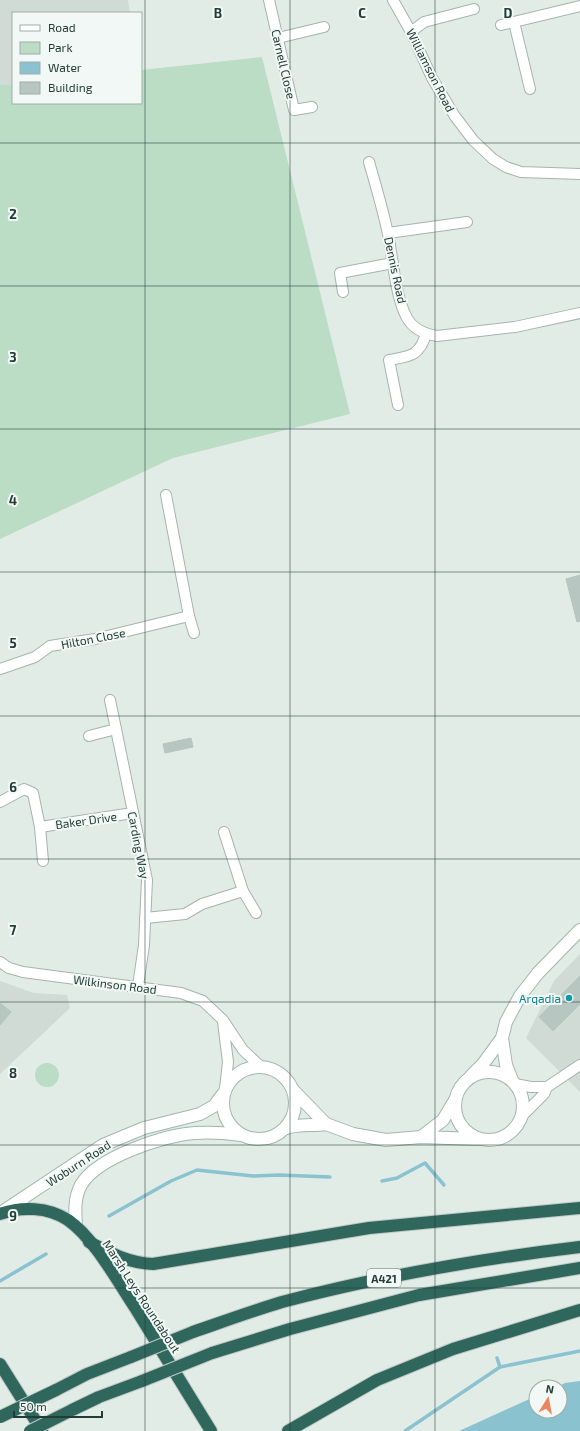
<svg xmlns="http://www.w3.org/2000/svg" width="580" height="1431" font-family="'Exo 2',sans-serif">
<style>
.built{fill:#d0dbd6}
.green{fill:#bbdcc5}
.water{fill:#8bc2cf}
.lines{fill:none;stroke-linecap:round;stroke-linejoin:round}
.stream{stroke:#8bc2cf;stroke-width:3.5}
.building{fill:#b7c6c0;stroke:#b4c5bf}
.street-casing{stroke:#a5b4ae;stroke-width:12}
.secondary-casing{stroke:#a0b7b0;stroke-width:14}
.highway-casing{stroke:#c1c8c7;stroke-width:14}
.street{stroke:#fff;stroke-width:10}
.secondary{stroke:#fff;stroke-width:12}
.highway{stroke:#2f675d;stroke-width:12}
.highway-bridge-casing{stroke:#c1c8c7;stroke-width:14;stroke-linecap:butt}
.highway-bridge{stroke:#2f675d;stroke-width:12}
.grid{fill:none;stroke:#223c36;stroke-width:1;stroke-opacity:0.55}
.culture-dot{fill:#0f9aa8;stroke:#f2f8f5;stroke-width:1.5}
.labels{text-anchor:middle;dominant-baseline:central;stroke-width:4;stroke-linejoin:round;paint-order:stroke}
.shield{fill:#f2f8f5;stroke:#60746f;stroke-width:1}
.shield-label{font-size:11px;font-weight:bold;fill:#223c36}
.street-label{font-size:12px;fill:#223c36;stroke:#f2f8f5}
.culture-label{font-size:12px;fill:#0d838f;stroke:#f2f8f5;text-anchor:end}
.grid-label{font-size:13px;text-anchor:middle;font-weight:bold;fill:#223c36;stroke:#f2f8f5;stroke-width:4;stroke-linejoin:round;paint-order:stroke}
</style>
<rect width="100%" height="100%" fill="#e2ece7"/>
<g class="built">
<polygon points="0,0 128,0 130,13 13,13 13,84 0,85"/>
<polygon points="580,954 580,1092 526,1038 554,981"/>
<polygon points="0,981 34,993 67,995 70,1008 0,1074"/>
</g>
<g class="green">
<polygon points="262,57 350,414 173,458 0,539 0,85 13,84 13,103 141,103 141,70"/>
<circle cx="47" cy="1075" r="12"/>
</g>
<polygon class="water" points="580,1381 580,1431 459,1431 536,1396 536,1411 560,1411 560,1387 557,1387 565,1383"/>
<g class="lines">
<g class="stream">
<polyline points="382,1181 397,1178 425,1163 444,1185"/>
<polyline points="109,1216 171,1181 197,1170 253,1176 279,1175 330,1177"/>
<polyline points="0,1281 46,1254"/>
<polyline points="497,1358 500,1367"/>
<polyline points="405,1431 500,1367 580,1351"/>
</g>
</g>
<g class="building">
<polygon points="580,575 580,621 577,622 566,579"/>
<polygon points="191,738 193,747 165,753 163,744"/>
<polygon points="580,976 580,1004 553,1031 539,1017"/>
<polygon points="0,1003 11,1012 0,1025"/>
</g>
<g class="lines">
<g class="street-casing">
<g id="street">
<polyline points="269,0 294,110 312,107"/>
<polyline points="393,0 411,32 432,78 454,115 473,140 493,159 506,167 521,172 580,174"/>
<polyline points="514,22 530,89"/>
<polyline points="501,25 580,6"/>
<polyline points="411,32 424,22 474,9"/>
<polyline points="278,38 324,27"/>
<path d="M 369,162 C 376,186 383,210 388,234 C 393,258 395,296 407,318 C 413,329 425,334 437,336 L 515,327 L 580,313"/>
<polyline points="388,233 467,222"/>
<polyline points="343,292 340,273 393,263"/>
<path d="M 398,405 L 389,360 C 410,356 419,357 426,334"/>
<polyline points="189,616 194,633"/>
<polyline points="0,669 35,657 50,646 95,639 189,616 166,495"/>
<polyline points="110,700 147,880 144,945 138,986"/>
<polyline points="89,736 116,729"/>
<polyline points="0,802 24,789 33,793 40,827 133,813"/>
<polyline points="40,827 43,861"/>
<polyline points="243,891 256,913"/>
<polyline points="145,918 185,914 202,904 243,891 224,832"/>
<polyline points="0,962 9,968 23,972 181,993 203,1001 223,1020 243,1050 260,1066"/>
<polyline points="223,1022 228,1062 225,1089"/>
<polyline points="515,1084 531,1087 547,1087"/>
<polyline points="522,1116 544,1094 547,1087 580,1065"/>
</g>
</g>
<g class="secondary-casing">
<g id="secondary">
<polyline points="502,1038 506,1065 512,1080"/>
<circle cx="259" cy="1103" r="36"/>
<circle cx="489" cy="1106" r="34"/>
<polyline points="471,1076 483,1064 502,1038 506,1022 520,996 538,973 580,930"/>
<polyline points="294,1091 326,1124 353,1134 386,1140 421,1137 477,1139"/>
<path d="M 286,1128 C 299,1124 312,1126 326,1124"/>
<polyline points="421,1137 443,1120 455,1100"/>
<polyline points="2,1212 103,1145 144,1128 200,1114 214,1106 223,1094"/>
<path d="M 76,1226 C 75,1212 74,1198 81,1185 C 97,1157 165,1135 195,1133 C 211,1132 226,1133 241,1135"/>
</g>
</g>
<g class="highway-casing">
<g id="highway">
<path d="M 0,1214 C 21,1206 48,1207 68,1220 C 94,1238 118,1282 136,1309 C 161,1350 186,1390 211,1431"/>
<path d="M 89,1242 C 110,1253 129,1263 153,1264 L 369,1228 L 580,1208"/>
<path d="M 193,1332 C 222,1322 252,1311 282,1302 C 380,1276 480,1259 580,1247"/>
<polyline points="212,1353 290,1329 419,1295 580,1268"/>
<polyline points="0,1364 42,1431"/>
<polyline points="56,1390 87,1374 131,1357"/>
<polyline points="72,1410 99,1397 142,1381"/>
<polyline points="288,1431 377,1380 453,1349 580,1310"/>
</g>
</g>
<use href="#street" class="street"/>
<use href="#secondary" class="secondary"/>
<use href="#highway" class="highway"/>
<g class="highway-bridge-casing">
<g id="highway-bridge">
<polyline points="131,1357 193,1332"/>
<polyline points="142,1381 212,1353"/>
<polyline points="0,1417 56,1390"/>
<polyline points="30,1431 72,1410"/>
</g>
</g>
<use href="#highway-bridge" class="highway-bridge"/>
</g>
<path class="grid" d="M 145,0 L 145,1431M 290,0 L 290,1431M 435,0 L 435,1431M 0,143 L 580,143M 0,286 L 580,286M 0,429 L 580,429M 0,572 L 580,572M 0,716 L 580,716M 0,859 L 580,859M 0,1002 L 580,1002M 0,1145 L 580,1145M 0,1288 L 580,1288"/>
<circle class="culture-dot" cx="569" cy="998" r="4"/>
<g class="labels">
<rect class="shield" x="367" y="1269" width="34" height="18" rx="3"/>
<g class="shield-label">
<text x="384" y="1278">A421</text>
</g>
<g class="street-label">
<text transform="translate(284 64) rotate(77)">Carnell Close</text>
<text transform="translate(431 70) rotate(63)">Williamson Road</text>
<text transform="translate(396 270) rotate(78)">Dennis Road</text>
<text transform="translate(93 638) rotate(-11)">Hilton Close</text>
<text transform="translate(86 820) rotate(-8)">Baker Drive</text>
<text transform="translate(139 845) rotate(79)">Carding Way</text>
<text transform="translate(115 984) rotate(7)">Wilkinson Road</text>
<text transform="translate(78 1163) rotate(-33)">Woburn Road</text>
<text transform="translate(142 1296) rotate(57)">Marsh Leys Roundabout</text>
</g>
<g class="culture-label">
<text x="561" y="998">Arqadia</text>
</g>
</g>
<g class="grid-label">
<text x="218" y="18">B</text>
<text x="362" y="18">C</text>
<text x="508" y="18">D</text>
<text x="13" y="219">2</text>
<text x="13" y="362">3</text>
<text x="13" y="505">4</text>
<text x="13" y="648">5</text>
<text x="13" y="792">6</text>
<text x="13" y="935">7</text>
<text x="13" y="1078">8</text>
<text x="13" y="1221">9</text>
</g>
<rect x="12" y="12" width="130" height="92" fill="#f2f8f5" stroke="#9fada9"/>
<rect x="20" y="25" width="20" height="6" fill="#ffffff" stroke="#9fada9"/>
<text x="48" y="32" font-size="12" fill="#223c36">Road</text>
<rect x="20" y="42" width="20" height="12" fill="#bbdcc5" stroke="#9fada9"/>
<text x="48" y="52" font-size="12" fill="#223c36">Park</text>
<rect x="20" y="62" width="20" height="12" fill="#8bc2cf" stroke="#9fada9"/>
<text x="48" y="72" font-size="12" fill="#223c36">Water</text>
<rect x="20" y="82" width="20" height="12" fill="#b7c6c0" stroke="#9fada9"/>
<text x="48" y="92" font-size="12" fill="#223c36">Building</text>
<g transform="translate(548 1399) rotate(11)"><circle r="19" fill="#f2f8f5" stroke="#9fada9"/>
<path d="M0-3L7 15L0 10L-7 15Z" fill="#ee855d"/>
<text y="-6" font-size="11" font-weight="bold" text-anchor="middle" fill="#223c36">N</text>
</g>
<path d="M14 1411v6h88v-6" fill="none" stroke="#223c36" stroke-width="2"/>
<text x="20" y="1411" font-size="12" fill="#223c36" stroke="#f2f8f5" stroke-width="3" paint-order="stroke">50 m</text>
</svg>
